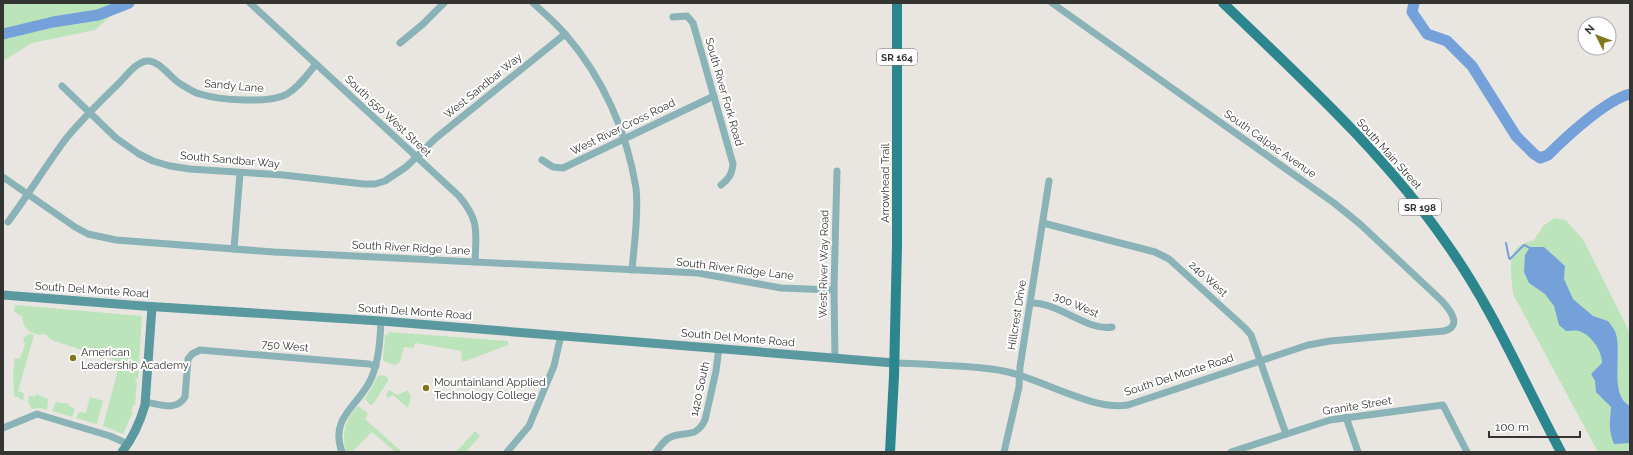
<svg xmlns="http://www.w3.org/2000/svg" width="1633" height="455" font-family="Raleway,sans-serif">
<style>
.green{fill:#bce4bb}
.water{fill:#75a1db}
.lines{fill:none;stroke-linecap:round;stroke-linejoin:round}
.stream{stroke:#75a1db;stroke-width:2}
.river{stroke:#75a1db;stroke-width:11}
.street{stroke:#8ab3b7;stroke-width:7}
.secondary{stroke:#59999f;stroke-width:9}
.primary{stroke:#2c868d;stroke-width:10}
.poi-dot{fill:#84771b;stroke:#fff;stroke-width:1.5}
.labels{text-anchor:middle;dominant-baseline:central;stroke-width:4;stroke-linejoin:round;paint-order:stroke}
.shield{fill:#fff;stroke:#717170;stroke-width:1}
.shield-label{font-size:10px;font-weight:bold;fill:#343432}
.street-label{font-size:11px;fill:#343432;stroke:#fff}
.poi-label{font-size:11px;fill:#343432;stroke:#fff;text-anchor:start}
</style>
<rect width="100%" height="100%" fill="#e9e6e1"/>
<g class="green">
<polygon points="3,3 126,3 95,30 32,43 3,61"/>
<path d="M 1555,218 L 1566,220 L 1584,241 L 1630,333 L 1630,452 L 1598,452 L 1513,294 C 1511,273 1504,244 1533,241 L 1544,225 Z"/>
<polygon points="15,305 142,316 138,378 136,379 135,382 137,382 135,405 133,405 131,411 133,412 123,434 103,426 120,362 107,358 109,352 97,348 96,352 92,351 88,352 54,341 49,338 47,335 43,334 39,335 30,332 24,326 22,316 14,312"/>
<polygon points="389,332 508,341 508,345 466,361 462,361 461,351 415,343 414,348 404,347 400,362 395,365 385,362 383,359 385,335 388,335"/>
<polygon points="29,334 34,335 18,391 24,393 23,401 18,397 14,397 13,370 14,370 14,359 20,358 25,345 23,338"/>
<polygon points="381,375 387,377 388,381 373,404 370,405 365,399 378,376"/>
<polygon points="389,390 398,395 408,390 411,397 408,408 393,395 388,398 386,395"/>
<polygon points="36,394 48,399 47,410 40,408 32,409 28,402 29,396 36,396"/>
<polygon points="90,397 103,401 97,424 76,418 78,413 80,412 85,413 86,412"/>
<polygon points="56,402 69,404 69,406 74,408 75,409 72,417 52,411 55,403"/>
<path d="M 358,406 L 368,413 L 365,419 L 402,452 L 395,452 L 372,432 L 352,452 L 346,452 C 341,434 345,419 358,406 Z"/>
<polygon points="475,431 480,436 466,452 456,452"/>
</g>
<path class="water" d="M 1530,247 L 1544,247 L 1565,266 L 1564,279 L 1573,299 L 1593,316 L 1608,321 C 1611,325 1615,330 1616,334 C 1622,353 1609,396 1630,406 L 1630,443 L 1614,444 C 1608,429 1610,422 1611,407 L 1596,392 L 1595,381 L 1591,374 L 1602,363 C 1602,350 1591,335 1579,331 C 1575,330 1570,331 1566,331 L 1559,325 L 1554,306 L 1545,294 L 1529,283 L 1524,272 L 1525,255 Z"/>
<g class="lines">
<polyline class="stream" points="1506,243 1509,258 1510,259 1524,245 1530,248"/>
<g class="river">
<path d="M 1414,3 L 1412,12 L 1427,34 L 1447,41 L 1472,66 L 1516,136 L 1534,154 L 1540,158 L 1548,155 C 1566,137 1606,100 1630,94"/>
<polyline points="3,34 53,22 98,15 129,3"/>
</g>
<g class="street">
<path d="M 250,3 L 459,196 C 480,221 476,232 475,262"/>
<path d="M 533,3 C 544,13 556,23 566,35 C 603,78 627,132 636,188 C 639,213 634,245 632,270"/>
<path d="M 673,17 L 687,16 L 693,23 L 733,164 C 732,174 729,179 721,185"/>
<polyline points="400,43 423,24 444,3"/>
<polyline points="62,86 116,138 139,154 153,161 170,166 190,169 283,175 364,184 375,184 385,181 406,167 436,138 565,34"/>
<polyline points="542,160 553,167 563,168 714,96"/>
<polyline points="3,177 75,227 88,234 116,240 274,252 698,273 781,288 834,290"/>
<path d="M 8,222 C 28,195 45,167 65,140 C 80,121 99,103 117,85 C 125,78 135,62 147,61 C 159,60 170,77 179,83 C 186,87 192,92 200,94 C 219,100 270,104 287,94 C 299,87 307,75 316,64"/>
<polyline points="1043,223 1155,252 1169,259 1245,328 1251,335 1286,434"/>
<polyline points="234,249 240,173"/>
<path d="M 1031,303 C 1058,302 1089,332 1112,327"/>
<polyline points="835,358 834,290 837,171"/>
<path d="M 894,363 C 915,363 935,365 956,366 C 973,367 991,368 1008,372 C 1043,380 1094,411 1128,405 L 1308,345 L 1330,341 L 1444,331 C 1463,326 1450,310 1442,301 L 1360,224 L 1334,203 L 1052,3"/>
<path d="M 145,402 C 159,404 176,412 185,397 L 188,359 L 192,354 L 200,350 L 369,364 L 376,366"/>
<polyline points="1346,417 1358,452"/>
<polyline points="3,428 37,414 110,436 128,444"/>
<path d="M 342,452 C 329,417 359,406 371,379 C 379,360 380,341 381,321"/>
<polyline points="507,452 529,426 554,366 561,335"/>
<path d="M 656,452 C 660,447 663,441 669,438 C 684,430 695,440 705,420 L 716,371 L 719,348"/>
<polyline points="1004,452 1019,387 1020,367 1049,181"/>
<polyline points="1231,452 1330,420 1443,405 1467,452"/>
</g>
<g class="secondary">
<polyline points="3,295 143,306 381,321 894,363"/>
<path d="M 122,452 C 133,438 140,422 145,405 L 152,307"/>
</g>
<g class="primary">
<path d="M 1223,3 C 1303,80 1386,155 1449,247 C 1494,311 1524,383 1561,452"/>
<polyline points="890,452 894,376 897,245 897,3"/>
</g>
</g>
<g class="poi-dot">
<circle cx="73" cy="358" r="4"/>
<circle cx="426" cy="388" r="4"/>
</g>
<g class="labels">
<g class="shield">
<rect x="877" y="49" width="40" height="16" rx="3"/>
<rect x="1399" y="199" width="42" height="16" rx="3"/>
</g>
<g class="shield-label">
<text x="897" y="57">SR 164</text>
<text x="1420" y="207">SR 198</text>
</g>
<g class="street-label">
<text transform="translate(234 86) rotate(5)">Sandy Lane</text>
<text transform="translate(483 86) rotate(-39)">West Sandbar Way</text>
<text transform="translate(724 92) rotate(74)">South River Fork Road</text>
<text transform="translate(388 116) rotate(43)">South 550 West Street</text>
<text transform="translate(623 127) rotate(-26)">West River Cross Road</text>
<text transform="translate(1270 144) rotate(35)">South Calpac Avenue</text>
<text transform="translate(1389 154) rotate(48)">South Main Street</text>
<text transform="translate(230 160) rotate(5)">South Sandbar Way</text>
<text transform="translate(885 183) rotate(-90)">Arrowhead Trail</text>
<text transform="translate(411 248) rotate(3)">South River Ridge Lane</text>
<text transform="translate(824 264) rotate(-89)">West River Way Road</text>
<text transform="translate(735 269) rotate(7)">South River Ridge Lane</text>
<text transform="translate(1208 279) rotate(42)">240 West</text>
<text transform="translate(92 290) rotate(4)">South Del Monte Road</text>
<text transform="translate(1076 305) rotate(23)">300 West</text>
<text transform="translate(415 312) rotate(4)">South Del Monte Road</text>
<text transform="translate(1017 315) rotate(-81)">Hillcrest Drive</text>
<text transform="translate(738 338) rotate(5)">South Del Monte Road</text>
<text transform="translate(285 346) rotate(5)">750 West</text>
<text transform="translate(1179 375) rotate(-18)">South Del Monte Road</text>
<text transform="translate(700 389) rotate(-78)">1420 South</text>
<text transform="translate(1357 406) rotate(-9)">Granite Street</text>
</g>
<g class="poi-label">
<text x="81" y="352">American<tspan x="81" dy="13">Leadership Academy</tspan></text>
<text x="434" y="382">Mountainland Applied<tspan x="434" dy="13">Technology College</tspan></text>
</g>
</g>
<rect width="1633" height="455" fill="none" stroke="#343432" stroke-width="8"/>
<g transform="translate(1597 36) rotate(312)"><circle r="19" fill="#ffffff" stroke="#aeaead"/>
<path d="M0-3L7 15L0 10L-7 15Z" fill="#84771b"/>
<text y="-6" font-size="11" font-weight="bold" text-anchor="middle" fill="#343432">N</text>
</g>
<path d="M1489 431v6h91v-6" fill="none" stroke="#343432" stroke-width="2"/>
<text x="1495" y="431" font-size="12" fill="#343432" stroke="#ffffff" stroke-width="3" paint-order="stroke">100 m</text>
</svg>
